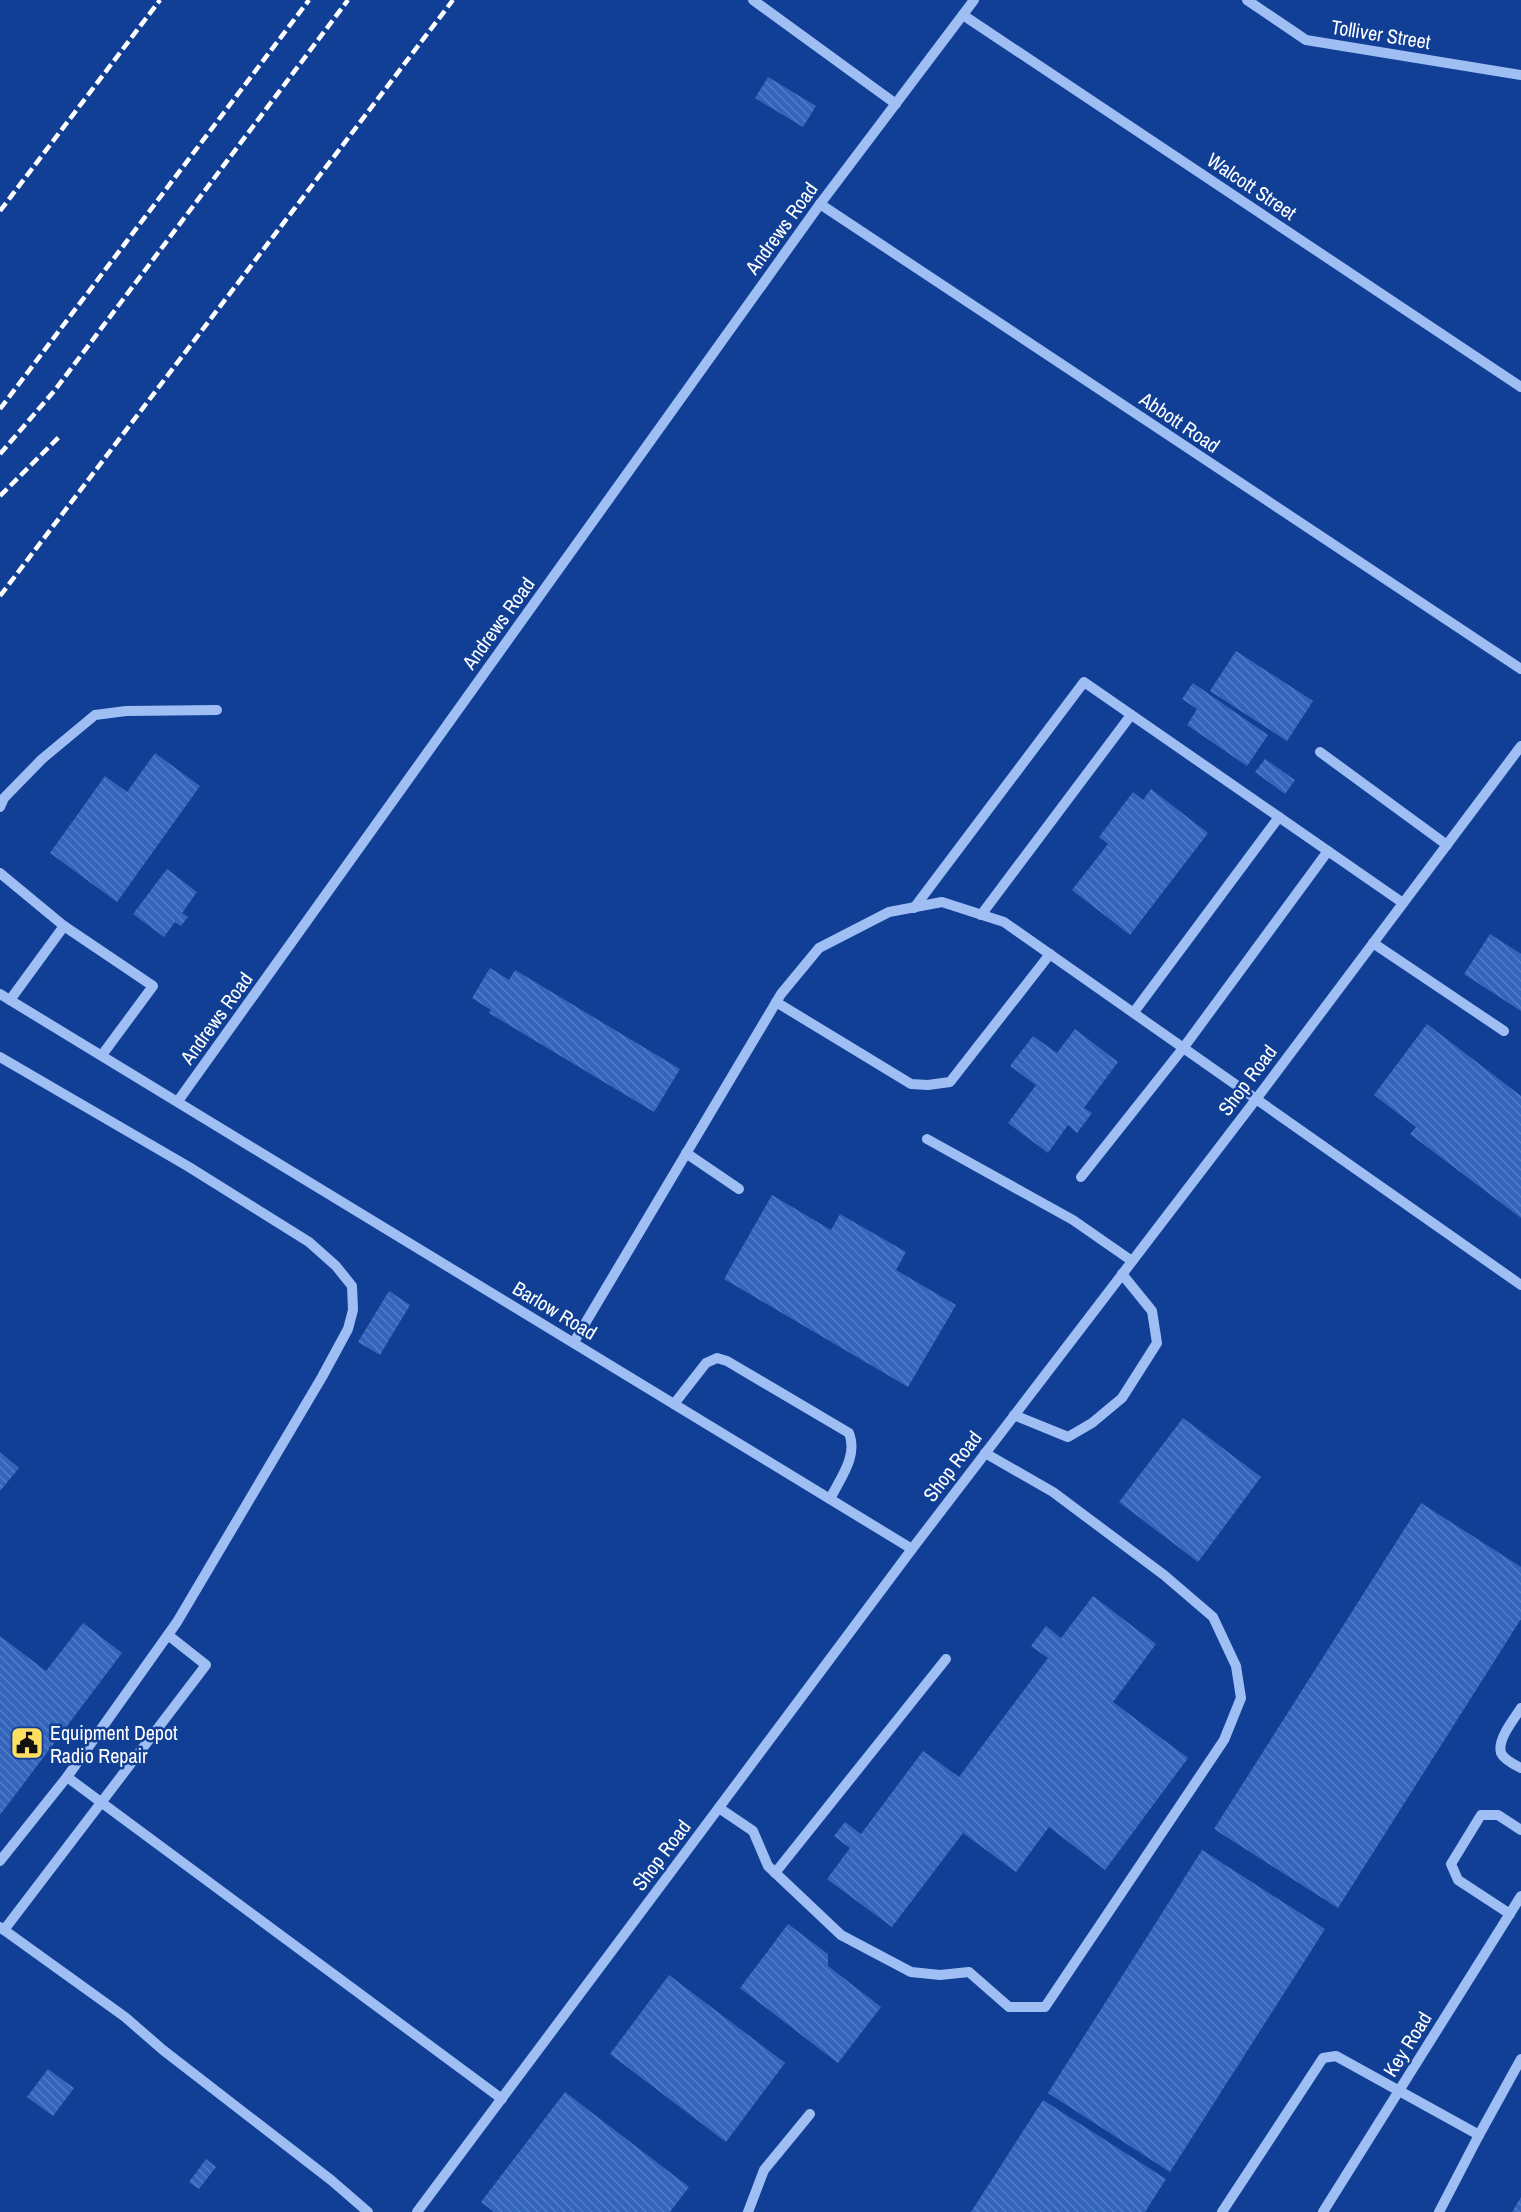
<svg xmlns="http://www.w3.org/2000/svg" width="1521" height="2212" font-family="'Archivo Narrow',sans-serif">
<style>
.building{fill:url(#building-back-hatch)}
.lines{fill:none;stroke-linecap:round;stroke-linejoin:round}
.minor{stroke:#9fbef4;stroke-width:10}
.rail{stroke:#fff;stroke-width:4.5;stroke-dasharray:10 4.5;stroke-linecap:butt}
.labels{text-anchor:middle;dominant-baseline:central;stroke-width:5;stroke-linejoin:round;paint-order:stroke}
.street-label{font-size:20px;fill:#fff;stroke:#103f95}
.poi-label{font-size:20px;fill:#fff;stroke:#103f95;text-anchor:start}
</style>
<defs>
<pattern id="building-back-hatch" width="6" height="6" patternUnits="userSpaceOnUse" patternTransform="scale(1.5)"><rect width="6" height="6" fill="#3465bc"/><path d="M-1 5l2 2M0 0l6 6M5-1l2 2" fill="none" stroke="#527cc6"/></pattern>
</defs>
<rect width="100%" height="100%" fill="#103f95"/>
<g class="building">
<polygon points="768,77 816,106 803,127 755,98"/>
<polygon points="1236,651 1313,701 1287,741 1210,691"/>
<polygon points="1193,683 1268,735 1247,766 1187,725 1197,709 1182,699"/>
<polygon points="155,753 200,786 117,902 50,853 105,776 127,792"/>
<polygon points="1265,759 1295,780 1285,794 1255,772"/>
<polygon points="1151,789 1208,833 1130,935 1072,890 1108,844 1099,837 1133,792 1143,800"/>
<polygon points="167,869 197,892 182,913 188,917 181,926 175,922 164,937 133,914"/>
<polygon points="1490,934 1521,954 1521,1011 1464,974"/>
<polygon points="490,968 509,980 515,970 680,1069 654,1112 489,1013 491,1010 472,998"/>
<polygon points="1427,1024 1521,1096 1521,1218 1410,1134 1416,1127 1374,1095"/>
<polygon points="1075,1029 1118,1062 1084,1108 1092,1113 1077,1133 1068,1125 1048,1153 1008,1123 1036,1085 1010,1066 1033,1036 1057,1053"/>
<polygon points="772,1195 831,1230 840,1214 906,1252 896,1270 956,1305 908,1387 724,1279"/>
<polygon points="389,1291 410,1305 380,1355 358,1342"/>
<polygon points="1183,1418 1261,1477 1198,1562 1119,1502"/>
<polygon points="0,1452 19,1468 0,1491"/>
<polygon points="1421,1503 1521,1567 1521,1619 1338,1908 1214,1829"/>
<polygon points="1093,1596 1156,1644 1113,1702 1188,1758 1105,1870 1049,1827 1016,1872 963,1833 892,1927 827,1879 850,1848 834,1836 845,1822 861,1834 923,1751 959,1777 1048,1658 1031,1646 1046,1626 1061,1638"/>
<polygon points="83,1623 122,1653 0,1815 0,1636 46,1671"/>
<polygon points="1202,1850 1325,1929 1170,2172 1048,2093"/>
<polygon points="788,1924 828,1954 828,1966 881,2007 838,2063 740,1988"/>
<polygon points="669,1975 785,2063 726,2142 610,2054"/>
<polygon points="48,2069 74,2088 53,2116 27,2097"/>
<polygon points="565,2092 689,2187 670,2212 494,2212 481,2202"/>
<polygon points="1043,2100 1166,2179 1145,2212 971,2212"/>
<polygon points="206,2159 216,2167 199,2189 189,2182"/>
<polygon points="1521,2197 1521,2212 1512,2212"/>
</g>
<g class="lines">
<g class="minor">
<polyline points="753,0 896,104"/>
<polyline points="1247,0 1306,40 1521,75"/>
<polyline points="963,15 1521,387"/>
<polyline points="820,204 1521,669"/>
<polyline points="1320,752 1447,845"/>
<polyline points="0,807 4,798 42,759 95,715 126,711 217,710"/>
<polyline points="0,873 64,926 153,986 102,1055"/>
<polyline points="914,908 1084,682 1403,903"/>
<polyline points="981,915 1131,715"/>
<polyline points="1373,943 1504,1031"/>
<polyline points="0,994 912,1549"/>
<polyline points="10,1000 64,926"/>
<polyline points="776,1002 911,1084 928,1085 950,1082 1050,954"/>
<polyline points="1134,1012 1279,817"/>
<polyline points="0,1057 189,1167 309,1242 336,1266 352,1286 353,1310 348,1329 322,1377 177,1622 67,1777 502,2099"/>
<polyline points="178,1101 820,204 974,0"/>
<polyline points="927,1139 1073,1220 1132,1261"/>
<polyline points="686,1153 739,1189"/>
<polyline points="1081,1177 1184,1047 1328,851"/>
<polyline points="574,1342 781,994 819,948 889,912 942,902 1004,922 1521,1285"/>
<path d="M 674,1404 L 706,1363 L 717,1358 L 727,1361 L 849,1433 C 858,1456 841,1477 830,1499"/>
<polyline points="1014,1415 1068,1437 1092,1423 1122,1398 1157,1343 1152,1311 1122,1274"/>
<path d="M 1521,1708 C 1514,1719 1497,1739 1501,1753 C 1504,1760 1515,1765 1521,1768"/>
<polyline points="719,1808 753,1831 768,1866 841,1935 911,1972 940,1975 969,1972 1009,2007 1045,2007 1224,1740 1241,1698 1236,1666 1213,1617 1164,1575 1053,1492 985,1453"/>
<polyline points="0,1861 67,1777"/>
<polyline points="775,1873 946,1659"/>
<polyline points="1510,1914 1458,1880 1451,1864 1481,1815 1498,1815 1521,1830"/>
<polyline points="0,1927 125,2017 163,2050 331,2180 368,2212"/>
<polyline points="4,1930 206,1665 168,1635"/>
<polyline points="417,2212 912,1549 1257,1098 1521,746"/>
<polyline points="748,2212 764,2170 810,2114"/>
<polyline points="1222,2212 1323,2058 1336,2056 1479,2135 1521,2059"/>
<polyline points="1323,2212 1521,1896"/>
<polyline points="1439,2212 1479,2135"/>
</g>
<g class="rail">
<polyline points="0,211 160,0"/>
<polyline points="0,409 309,0"/>
<polyline points="0,454 55,390 348,0"/>
<polyline points="0,496 61,435"/>
<polyline points="0,596 453,0"/>
</g>
</g>
<defs>
<g id="civic-square" transform="scale(1.725)"><rect x="-9" y="-9" width="18" height="18" rx="4" fill="#ffdf61" stroke="#103f95"/><path d="M-.6-6.5H3V-4.5H.6V-3L4-1V1h2V6H-6V1h2V-1L-.6-3ZM-1.2 2.5V6h2.4V2.5Z" fill="#111"/></g>
</defs>
<g fill-rule="evenodd">
<use href="#civic-square" x="27" y="1743"/>
</g>
<g class="labels">
<g class="street-label">
<text transform="translate(1381 34) rotate(9)">Tolliver Street</text>
<text transform="translate(1252 186) rotate(34)">Walcott Street</text>
<text transform="translate(781 228) rotate(-54)">Andrews Road</text>
<text transform="translate(1180 422) rotate(34)">Abbott Road</text>
<text transform="translate(498 623) rotate(-54)">Andrews Road</text>
<text transform="translate(216 1018) rotate(-54)">Andrews Road</text>
<text transform="translate(1247 1080) rotate(-53)">Shop Road</text>
<text transform="translate(555 1310) rotate(31)">Barlow Road</text>
<text transform="translate(952 1466) rotate(-53)">Shop Road</text>
<text transform="translate(661 1855) rotate(-53)">Shop Road</text>
<text transform="translate(1407 2044) rotate(-58)">Key Road</text>
</g>
<g class="poi-label">
<text x="50" y="1732">Equipment Depot<tspan x="50" dy="23">Radio Repair</tspan></text>
</g>
</g>
</svg>
